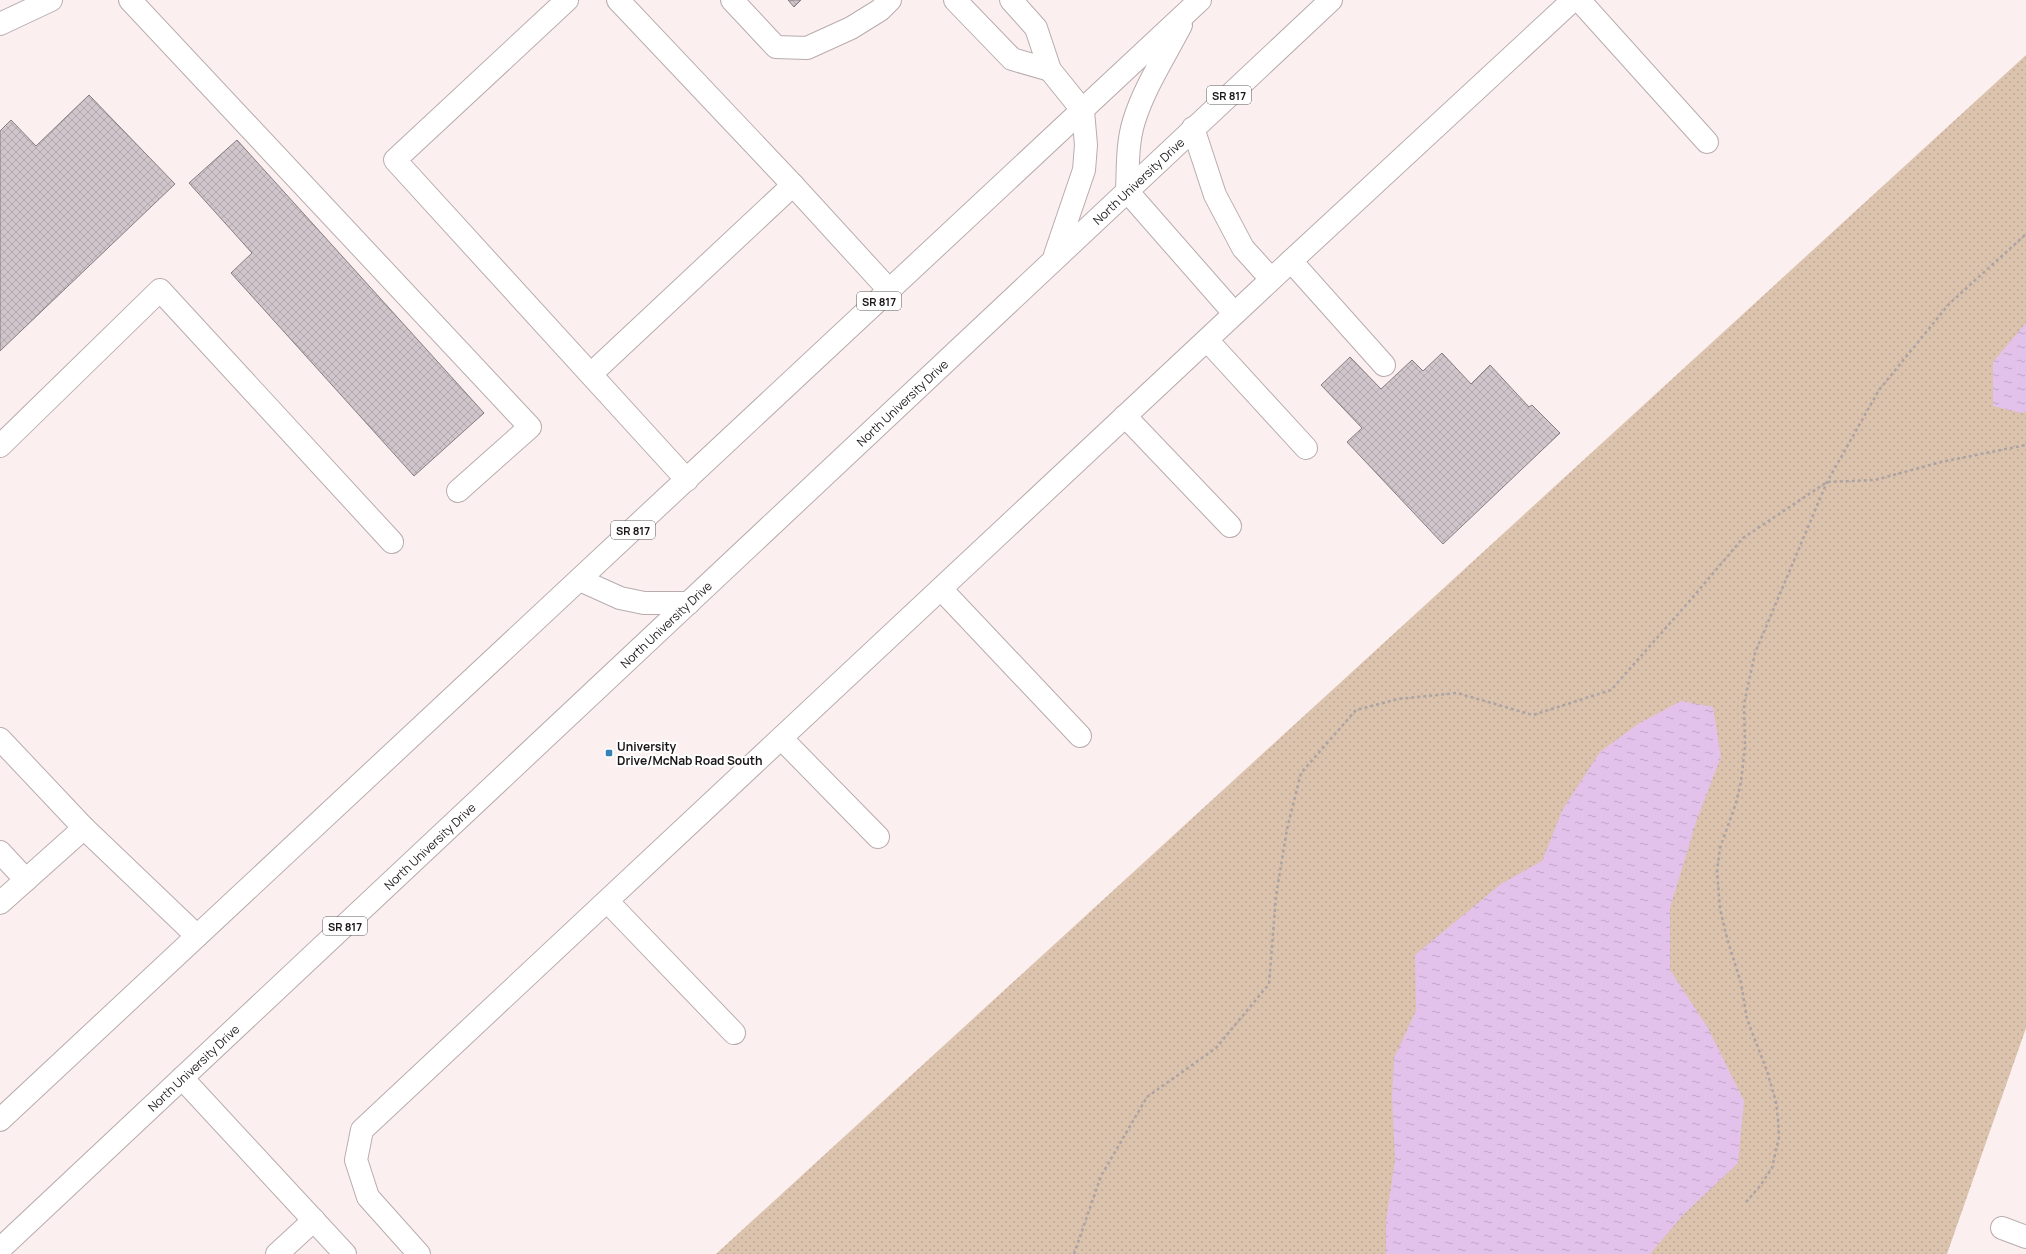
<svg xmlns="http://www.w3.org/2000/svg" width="2026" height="1254" font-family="Manrope,sans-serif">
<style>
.grass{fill:url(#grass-dots)}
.water{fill:url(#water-ripples)}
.building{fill:url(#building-cross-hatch);stroke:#867c81}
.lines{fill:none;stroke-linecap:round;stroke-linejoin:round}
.minor-casing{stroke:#b8acae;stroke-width:24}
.major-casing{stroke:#b8acae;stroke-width:24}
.path{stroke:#aca3a4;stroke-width:2.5;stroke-dasharray:3 3;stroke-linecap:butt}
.minor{stroke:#fff;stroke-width:22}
.major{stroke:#fff;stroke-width:22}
.poi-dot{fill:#3583b6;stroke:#fff;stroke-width:1.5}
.labels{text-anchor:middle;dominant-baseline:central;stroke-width:4;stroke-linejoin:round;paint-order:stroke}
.shield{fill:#fff;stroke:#5f5d5d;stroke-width:1}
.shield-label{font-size:11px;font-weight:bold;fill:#1b1718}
.street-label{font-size:12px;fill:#1b1718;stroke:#fff}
.poi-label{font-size:12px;font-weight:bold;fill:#1b1718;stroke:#fff;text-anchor:start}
</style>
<defs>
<pattern id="grass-dots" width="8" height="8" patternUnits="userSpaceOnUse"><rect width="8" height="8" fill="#dcc3ae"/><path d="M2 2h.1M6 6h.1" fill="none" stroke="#bca795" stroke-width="1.8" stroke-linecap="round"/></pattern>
<pattern id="water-ripples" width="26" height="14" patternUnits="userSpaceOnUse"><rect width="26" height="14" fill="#e2c2eb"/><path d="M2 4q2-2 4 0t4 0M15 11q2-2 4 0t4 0" fill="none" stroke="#c1a6c9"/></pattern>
<pattern id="building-cross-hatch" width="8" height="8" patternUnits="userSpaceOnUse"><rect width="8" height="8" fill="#cfc5ca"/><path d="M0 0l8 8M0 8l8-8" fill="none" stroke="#b1a8ad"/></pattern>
</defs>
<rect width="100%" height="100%" fill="#fbeff0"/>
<polygon class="grass" points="2026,55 2026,1028 1947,1254 716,1254"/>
<g class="water">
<polygon points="2026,323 2026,412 2021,413 1993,406 1993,362"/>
<polygon points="1681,701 1713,707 1721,757 1697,819 1670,908 1670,970 1708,1028 1744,1101 1738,1163 1683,1215 1650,1254 1386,1254 1386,1221 1395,1160 1392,1097 1394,1058 1416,1011 1415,955 1501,884 1542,861 1563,809 1600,752 1638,724"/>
</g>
<g class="building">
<polygon points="788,0 801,0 794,7"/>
<polygon points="89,95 175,184 0,351 0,131 11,120 36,146"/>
<polygon points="237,140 484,413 414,476 231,273 252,253 189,183"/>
<polygon points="1442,353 1471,384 1490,365 1529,407 1532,405 1560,433 1443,544 1347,442 1362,428 1321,385 1350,357 1381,389 1412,360 1423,371"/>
</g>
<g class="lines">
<g class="minor-casing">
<g id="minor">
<polyline points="130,0 530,427 458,491"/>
<polyline points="567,0 395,160 687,480"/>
<polyline points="618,0 793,185 890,291"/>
<polyline points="732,0 776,47 807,48 851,28 880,10 890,0"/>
<polyline points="955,0 1012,59 1050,70"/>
<polyline points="1011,0 1036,28 1050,70 1083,111"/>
<polyline points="1579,0 1707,142"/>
<polyline points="0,24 51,0"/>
<polyline points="1193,128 1215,195 1243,248 1271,279"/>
<polyline points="1127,191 1234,313"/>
<polyline points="1291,261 1384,365"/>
<polyline points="1207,340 1306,448"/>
<polyline points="591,374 793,185"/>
<polyline points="1125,416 1230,526"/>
<polyline points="0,446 160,290 392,542"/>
<polyline points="941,589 1080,736"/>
<polyline points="0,739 84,828 197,936"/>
<polyline points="782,739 878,837"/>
<polyline points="0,852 26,880"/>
<polyline points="608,902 734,1033"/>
<polyline points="0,903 84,828"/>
<polyline points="182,1078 345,1254"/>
<polyline points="2002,1228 2026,1237"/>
<polyline points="277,1254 314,1220"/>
<polyline points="419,1254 368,1197 356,1160 362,1130 1291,261 1573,0"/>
</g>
</g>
<g class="major-casing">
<g id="major">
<path d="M 1127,191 C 1128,168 1127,143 1134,121 C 1144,88 1165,56 1181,25"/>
<polyline points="1055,255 1084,170 1086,145 1083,111"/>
<polyline points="580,580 620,598 644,603 689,603"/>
<polyline points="0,1120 1200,0"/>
<path id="s1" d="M 0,1249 L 1331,0"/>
</g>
</g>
<g class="path">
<polyline points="1746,1202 1760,1186 1772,1168 1779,1137 1778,1119 1776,1102 1767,1071 1747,1019 1741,983 1727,938 1720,909 1717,871 1720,848 1736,803 1741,782 1745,746 1744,704 1755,653 1827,482 1879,390 1949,304 2026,234"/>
<polyline points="1074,1254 1101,1176 1147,1097 1216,1048 1269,984 1276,896 1287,829 1301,773 1356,710 1398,699 1457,693 1533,715 1611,690 1687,604 1743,538 1827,482 1875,480 1941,462 2026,445"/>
</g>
<use href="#minor" class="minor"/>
<use href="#major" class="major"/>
</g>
<rect class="poi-dot" x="605" y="749" width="8" height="8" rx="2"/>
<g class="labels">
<g class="shield">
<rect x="1207" y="86" width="44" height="18" rx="3"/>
<rect x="857" y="292" width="44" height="18" rx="3"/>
<rect x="611" y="521" width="44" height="18" rx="3"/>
<rect x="323" y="917" width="44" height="18" rx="3"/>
</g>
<g class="shield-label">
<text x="1229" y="95">SR 817</text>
<text x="879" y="301">SR 817</text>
<text x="633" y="530">SR 817</text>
<text x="345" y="926">SR 817</text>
</g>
<g class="street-label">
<text stroke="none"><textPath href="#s1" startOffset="1561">North University Drive</textPath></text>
<text stroke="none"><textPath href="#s1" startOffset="1237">North University Drive</textPath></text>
<text stroke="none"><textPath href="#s1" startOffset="913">North University Drive</textPath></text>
<text stroke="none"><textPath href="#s1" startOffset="589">North University Drive</textPath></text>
<text stroke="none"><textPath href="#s1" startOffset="265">North University Drive</textPath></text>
</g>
<g class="poi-label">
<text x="617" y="746">University<tspan x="617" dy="14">Drive/McNab Road South</tspan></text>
</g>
</g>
</svg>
